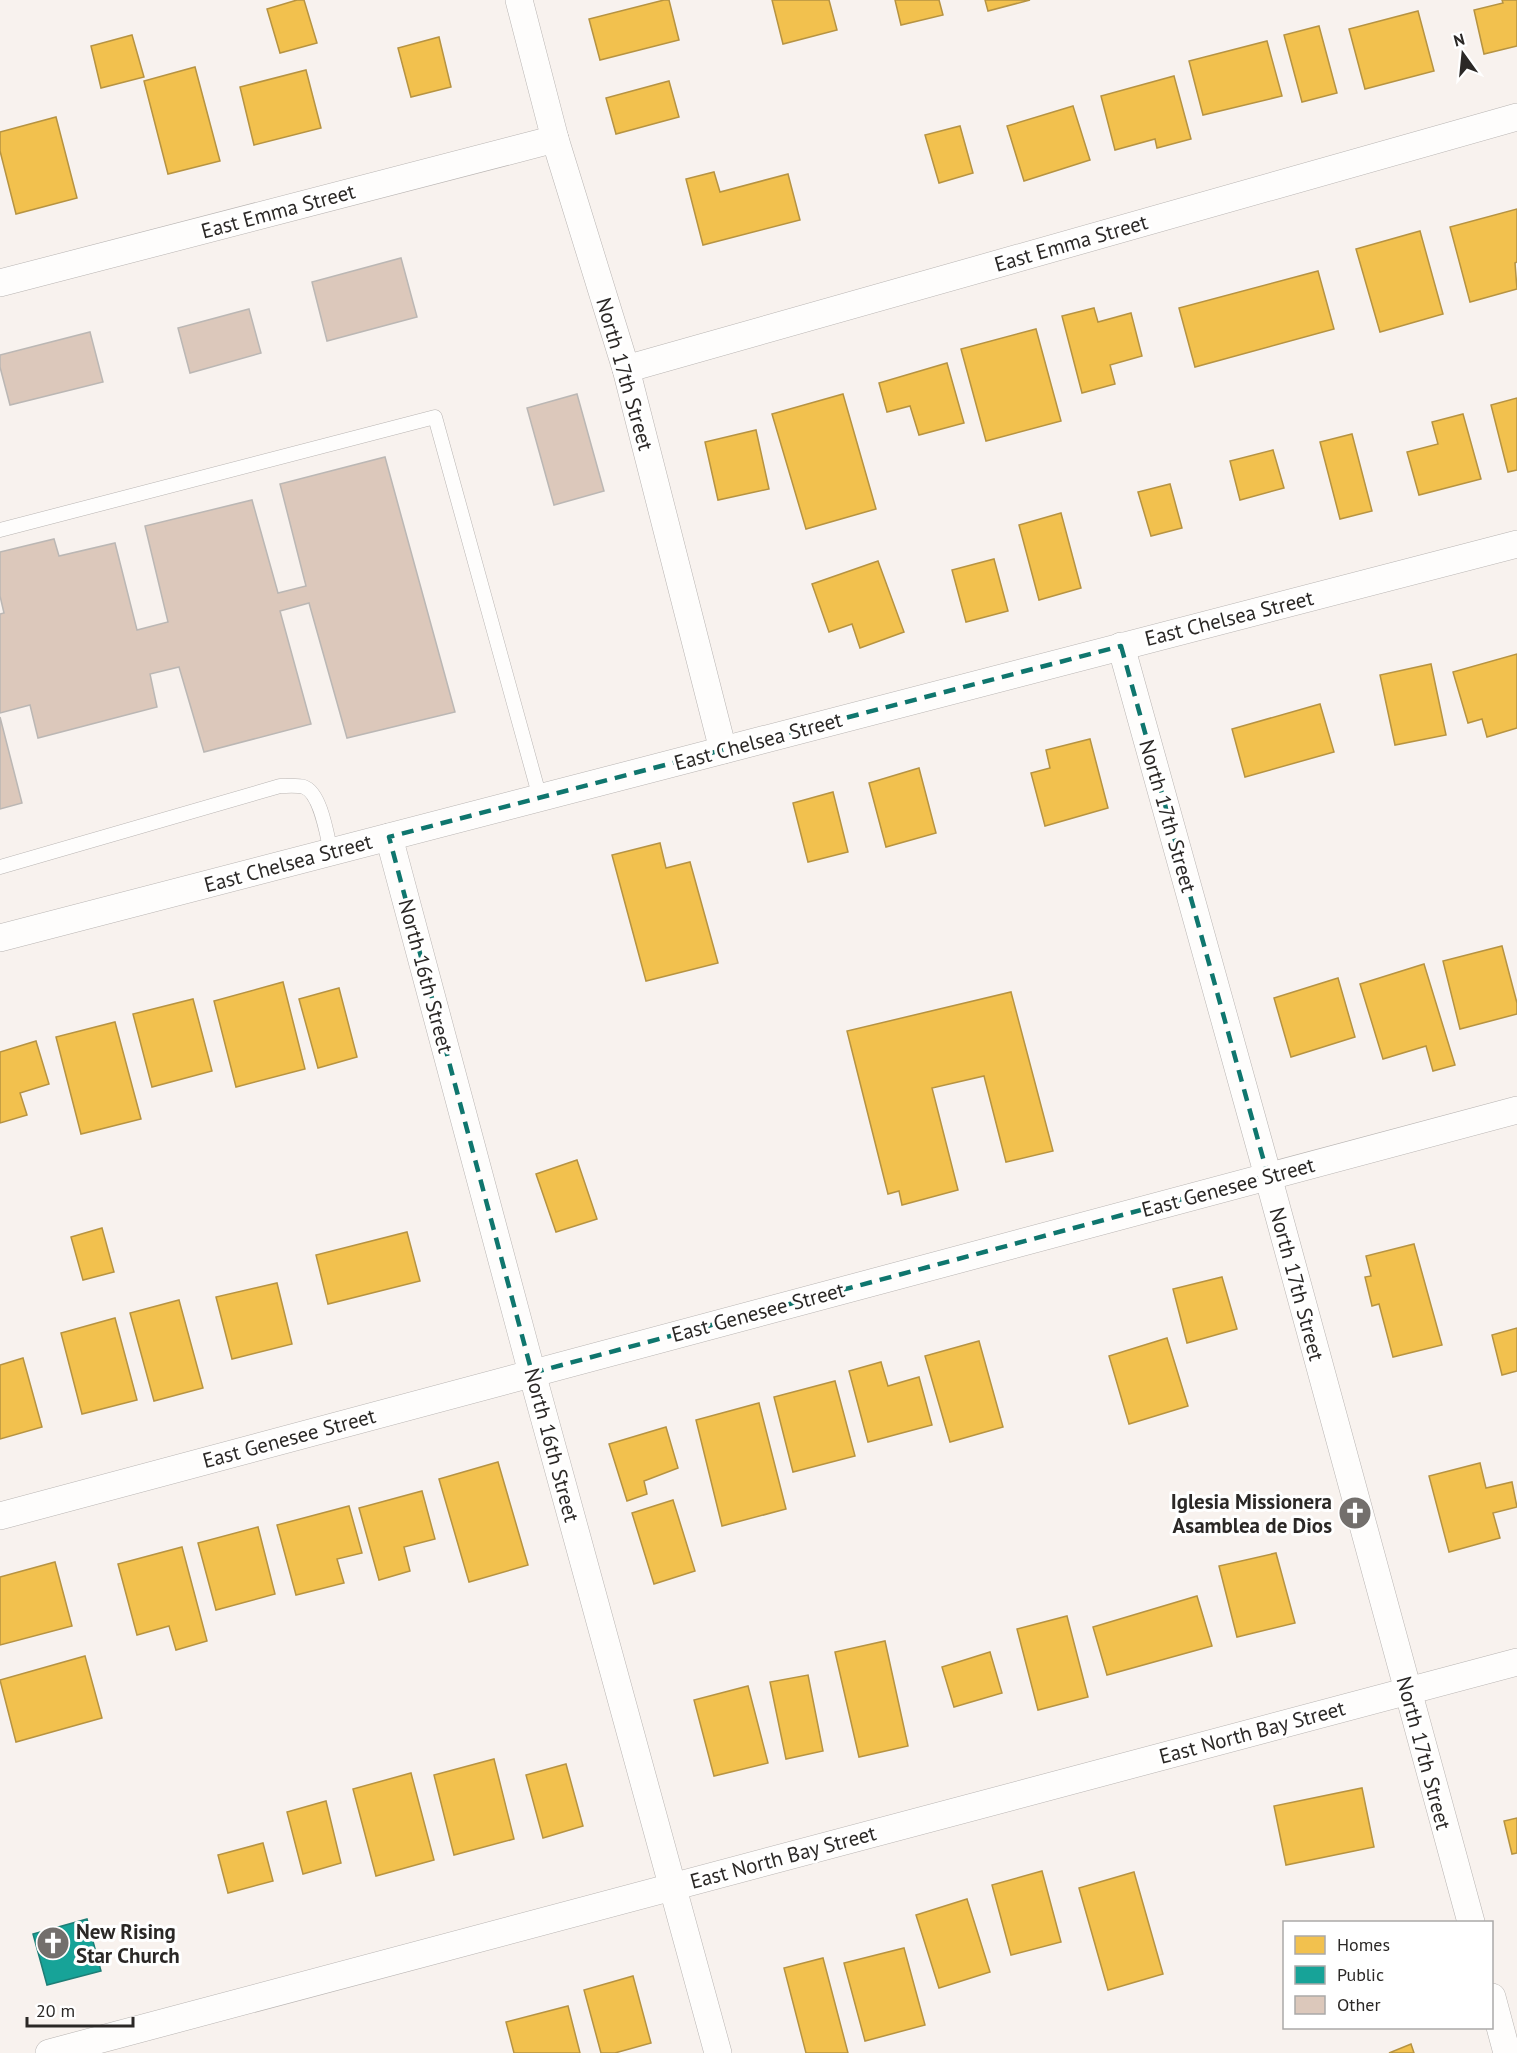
<svg xmlns="http://www.w3.org/2000/svg" width="1517" height="2053" font-family="'PT Sans',sans-serif">
<style>
.homes{fill:#f2c14e;stroke:#b69342;stroke-width:1.5}
.public{fill:#17a398;stroke:#1d7e76;stroke-width:1.5}
.building{fill:#dcc8bb;stroke:#bbb7b4;stroke-width:1.5}
.lines{fill:none;stroke-linecap:round;stroke-linejoin:round}
.lane-casing{stroke:#b8b4b2;stroke-width:15}
.street-casing{stroke:#b8b4b2;stroke-width:28}
.lane{stroke:#fefdfc;stroke-width:14}
.street{stroke:#fefdfc;stroke-width:27}
.marked{fill:none;stroke:#0f766e;stroke-width:4.5;stroke-dasharray:12 8;stroke-linejoin:round}
.labels{text-anchor:middle;dominant-baseline:central;stroke-width:6;stroke-linejoin:round;paint-order:stroke}
.street-label{font-size:21px;fill:#2b2826;stroke:#fff}
.poi-label{font-size:21px;font-weight:bold;fill:#2b2826;stroke:#fff;text-anchor:end}
</style>
<rect width="100%" height="100%" fill="#f8f2ee"/>
<g class="homes">
<polygon points="297,0 304,0 317,43 280,53 267,9"/>
<polygon points="664,0 669,0 679,40 600,60 589,19"/>
<polygon points="772,0 829,0 837,30 783,44"/>
<polygon points="895,0 939,0 943,15 901,25"/>
<polygon points="985,0 1030,0 988,11"/>
<polygon points="1502,0 1517,0 1517,46 1484,54 1474,10 1503,3"/>
<polygon points="1418,11 1434,71 1365,89 1349,29"/>
<polygon points="1319,26 1337,93 1302,102 1284,35"/>
<polygon points="132,35 144,77 101,88 91,46"/>
<polygon points="439,37 451,87 411,97 398,48"/>
<polygon points="1267,41 1282,96 1203,115 1189,61"/>
<polygon points="195,67 220,161 168,174 144,81"/>
<polygon points="306,70 321,128 254,145 240,87"/>
<polygon points="1174,76 1191,139 1157,148 1155,139 1115,150 1101,96"/>
<polygon points="669,81 679,117 616,134 606,98"/>
<polygon points="1073,106 1090,160 1024,181 1007,126"/>
<polygon points="56,117 77,198 16,214 0,151 0,132"/>
<polygon points="960,126 973,173 939,183 925,135"/>
<polygon points="714,172 720,192 788,174 800,220 703,245 686,179"/>
<polygon points="1517,209 1517,262 1515,263 1517,289 1470,302 1450,227"/>
<polygon points="1420,231 1443,314 1380,332 1356,249"/>
<polygon points="1318,271 1334,329 1195,367 1179,308"/>
<polygon points="1094,308 1098,322 1131,313 1142,356 1110,365 1115,384 1082,393 1062,316"/>
<polygon points="1036,329 1061,421 986,441 961,349"/>
<polygon points="947,363 964,423 919,435 910,406 887,412 879,383"/>
<polygon points="843,394 876,509 806,529 772,414"/>
<polygon points="1517,398 1517,470 1508,472 1491,405"/>
<polygon points="1463,414 1481,479 1419,495 1407,452 1438,444 1432,422"/>
<polygon points="756,430 769,489 718,500 705,442"/>
<polygon points="1352,434 1372,511 1340,519 1320,442"/>
<polygon points="1273,450 1284,488 1240,500 1230,461"/>
<polygon points="1170,484 1182,528 1151,536 1138,492"/>
<polygon points="1061,513 1081,588 1039,600 1019,525"/>
<polygon points="994,559 1008,611 966,622 952,570"/>
<polygon points="878,561 904,632 860,648 852,624 829,632 812,584"/>
<polygon points="1517,654 1517,728 1487,737 1482,719 1468,723 1453,672"/>
<polygon points="1431,664 1446,735 1395,745 1380,675"/>
<polygon points="1320,704 1334,752 1245,777 1232,729"/>
<polygon points="1090,739 1108,808 1045,826 1031,773 1050,768 1046,750"/>
<polygon points="919,768 936,833 886,847 869,783"/>
<polygon points="833,792 848,852 808,862 793,803"/>
<polygon points="660,843 666,868 690,862 718,963 646,981 612,855"/>
<polygon points="1502,946 1517,1003 1517,1014 1460,1029 1443,961"/>
<polygon points="1424,964 1455,1065 1433,1071 1426,1046 1383,1059 1360,984"/>
<polygon points="1338,978 1355,1037 1291,1057 1274,998"/>
<polygon points="283,982 305,1069 236,1087 214,1001"/>
<polygon points="339,988 357,1057 318,1068 299,999"/>
<polygon points="1011,992 1053,1151 1006,1162 984,1076 932,1088 958,1190 902,1205 899,1191 888,1194 847,1031"/>
<polygon points="193,999 212,1071 152,1087 133,1014"/>
<polygon points="115,1022 141,1119 81,1134 56,1037"/>
<polygon points="36,1041 49,1084 20,1093 27,1115 0,1123 0,1052"/>
<polygon points="577,1160 597,1219 556,1232 536,1174"/>
<polygon points="102,1228 114,1272 83,1280 71,1237"/>
<polygon points="407,1232 420,1281 328,1304 316,1255"/>
<polygon points="1414,1244 1442,1345 1393,1357 1379,1304 1372,1306 1365,1277 1371,1276 1366,1256"/>
<polygon points="1222,1277 1237,1329 1187,1343 1173,1289"/>
<polygon points="277,1283 292,1344 232,1359 216,1297"/>
<polygon points="179,1300 203,1388 154,1401 130,1313"/>
<polygon points="115,1318 137,1400 82,1414 61,1333"/>
<polygon points="1517,1328 1517,1371 1502,1375 1492,1335"/>
<polygon points="1167,1338 1188,1406 1129,1424 1109,1356"/>
<polygon points="979,1341 1003,1427 950,1442 925,1356"/>
<polygon points="23,1358 42,1427 0,1439 0,1365"/>
<polygon points="881,1362 888,1386 919,1377 932,1425 868,1442 849,1371"/>
<polygon points="835,1381 855,1456 793,1472 774,1397"/>
<polygon points="759,1403 786,1509 722,1526 696,1420"/>
<polygon points="666,1427 678,1468 644,1481 647,1494 627,1501 609,1444"/>
<polygon points="498,1462 528,1565 469,1582 439,1479"/>
<polygon points="1480,1463 1486,1488 1512,1482 1517,1507 1493,1513 1500,1538 1449,1552 1429,1476"/>
<polygon points="422,1491 435,1539 404,1547 410,1571 379,1580 359,1508"/>
<polygon points="673,1500 695,1571 654,1584 632,1513"/>
<polygon points="349,1506 362,1553 337,1559 344,1583 296,1595 277,1525"/>
<polygon points="258,1527 275,1594 216,1610 198,1543"/>
<polygon points="182,1547 207,1641 176,1650 169,1626 137,1635 118,1564"/>
<polygon points="1276,1553 1295,1623 1237,1637 1219,1566"/>
<polygon points="55,1562 72,1626 0,1645 0,1577"/>
<polygon points="1197,1596 1212,1646 1107,1675 1093,1627"/>
<polygon points="1067,1616 1088,1697 1038,1710 1017,1629"/>
<polygon points="885,1641 908,1746 859,1757 835,1652"/>
<polygon points="990,1652 1002,1693 954,1707 942,1667"/>
<polygon points="85,1656 102,1718 16,1742 0,1680"/>
<polygon points="808,1675 823,1751 786,1759 770,1682"/>
<polygon points="748,1686 768,1763 714,1776 694,1700"/>
<polygon points="494,1759 514,1839 454,1855 434,1775"/>
<polygon points="566,1764 583,1826 543,1838 526,1775"/>
<polygon points="411,1773 434,1860 376,1876 353,1789"/>
<polygon points="1362,1788 1374,1847 1286,1865 1274,1806"/>
<polygon points="326,1801 341,1863 303,1874 287,1812"/>
<polygon points="1517,1818 1517,1853 1512,1854 1504,1821"/>
<polygon points="263,1843 273,1881 228,1893 218,1855"/>
<polygon points="1042,1871 1061,1942 1011,1955 992,1885"/>
<polygon points="1134,1872 1163,1974 1108,1990 1079,1888"/>
<polygon points="967,1899 990,1972 939,1988 916,1915"/>
<polygon points="904,1948 925,2025 865,2041 844,1963"/>
<polygon points="823,1958 848,2053 806,2053 784,1968"/>
<polygon points="633,1976 651,2043 615,2053 601,2053 584,1990"/>
<polygon points="568,2006 580,2053 514,2053 506,2022"/>
<polygon points="1411,2044 1414,2053 1389,2053"/>
</g>
<polygon class="public" points="87,1919 101,1971 47,1985 33,1934"/>
<g class="building">
<polygon points="401,258 417,317 327,341 312,282"/>
<polygon points="249,309 261,353 190,373 178,328"/>
<polygon points="90,332 103,382 10,405 0,367 0,355"/>
<polygon points="577,394 604,491 554,505 527,408"/>
<polygon points="385,457 455,712 347,738 309,603 280,611 311,724 204,752 179,667 150,674 157,707 38,738 30,705 0,713 0,614 4,613 0,596 0,552 54,539 59,556 115,543 137,630 168,622 145,526 252,500 278,593 306,586 280,484"/>
<polygon points="0,717 22,803 0,809"/>
</g>
<g class="lines">
<g class="lane-casing">
<g id="lane">
<polyline points="0,530 435,417 540,798"/>
<path d="M 0,867 L 280,786 C 287,786 298,785 304,787 C 321,793 327,836 331,852"/>
</g>
</g>
<g class="street-casing">
<g id="street">
<polyline points="519,0 555,139 626,369 723,750"/>
<polyline points="0,283 555,139"/>
<polyline points="626,369 1517,117"/>
<polyline points="1121,646 1268,1176 1471,1922"/>
<polyline points="389,837 532,1373 718,2053"/>
<polyline points="0,938 1517,544"/>
<polyline points="0,1516 1517,1110"/>
<polyline points="1492,1997 1507,2053"/>
<polyline points="49,2053 1517,1662"/>
</g>
</g>
<use href="#lane" class="lane"/>
<use href="#street" class="street"/>
</g>
<path class="marked" d="M 1121,646 L 1268,1176 L 532,1373 L 389,837 Z"/>
<defs>
<g id="church-disc" transform="scale(1.725)"><circle r="9.5" fill="#736f6c" stroke="#fff"/><path d="M-1.2-6h2.4v3.5h3.3v2.4h-3.3V6h-2.4V-.1h-3.3v-2.4h3.3Z" fill="#fff"/></g>
</defs>
<g fill-rule="evenodd">
<use href="#church-disc" x="1355" y="1513"/>
<use href="#church-disc" x="53" y="1943"/>
</g>
<g class="labels">
<g class="street-label">
<text transform="translate(278 211) rotate(-15)">East Emma Street</text>
<text transform="translate(1071 243) rotate(-16)">East Emma Street</text>
<text transform="translate(625 374) rotate(74)">North 17th Street</text>
<text transform="translate(1229 618) rotate(-14)">East Chelsea Street</text>
<text transform="translate(758 741) rotate(-15)">East Chelsea Street</text>
<text transform="translate(1168 816) rotate(74)">North 17th Street</text>
<text transform="translate(288 863) rotate(-15)">East Chelsea Street</text>
<text transform="translate(426 976) rotate(75)">North 16th Street</text>
<text transform="translate(1228 1187) rotate(-15)">East Genesee Street</text>
<text transform="translate(1297 1284) rotate(75)">North 17th Street</text>
<text transform="translate(758 1312) rotate(-15)">East Genesee Street</text>
<text transform="translate(289 1438) rotate(-15)">East Genesee Street</text>
<text transform="translate(552 1445) rotate(75)">North 16th Street</text>
<text transform="translate(1252 1732) rotate(-15)">East North Bay Street</text>
<text transform="translate(1424 1753) rotate(75)">North 17th Street</text>
<text transform="translate(783 1857) rotate(-15)">East North Bay Street</text>
</g>
<g class="poi-label">
<text x="1332" y="1501">Iglesia Missionera<tspan x="1332" dy="24">Asamblea de Dios</tspan></text>
<text x="76" y="1931" text-anchor="start">New Rising<tspan x="76" dy="24">Star Church</tspan></text>
</g>
</g>
<rect x="1283" y="1921" width="210" height="108" fill="#ffffff" stroke="#aaa9a8" stroke-width="1.5"/>
<rect x="1295" y="1936" width="30" height="18" fill="#f2c14e" stroke="#aaa9a8" stroke-width="1.5"/>
<text x="1337" y="1951" font-size="18" fill="#2b2826">Homes</text>
<rect x="1295" y="1966" width="30" height="18" fill="#17a398" stroke="#aaa9a8" stroke-width="1.5"/>
<text x="1337" y="1981" font-size="18" fill="#2b2826">Public</text>
<rect x="1295" y="1996" width="30" height="18" fill="#dcc8bb" stroke="#aaa9a8" stroke-width="1.5"/>
<text x="1337" y="2011" font-size="18" fill="#2b2826">Other</text>
<g transform="translate(1463 54) rotate(345)" stroke="#ffffff" stroke-width="4.5" paint-order="stroke">
<path d="M0-4.5L10 22L0 15L-10 22Z" fill="#2b2826"/>
<text y="-9" font-size="16" font-weight="bold" text-anchor="middle" fill="#2b2826">N</text>
</g>
<path d="M27 2017v9h106v-9" fill="none" stroke="#2b2826" stroke-width="3"/>
<text x="36" y="2017" font-size="18" fill="#2b2826" stroke="#ffffff" stroke-width="4.5" paint-order="stroke">20 m</text>
</svg>
